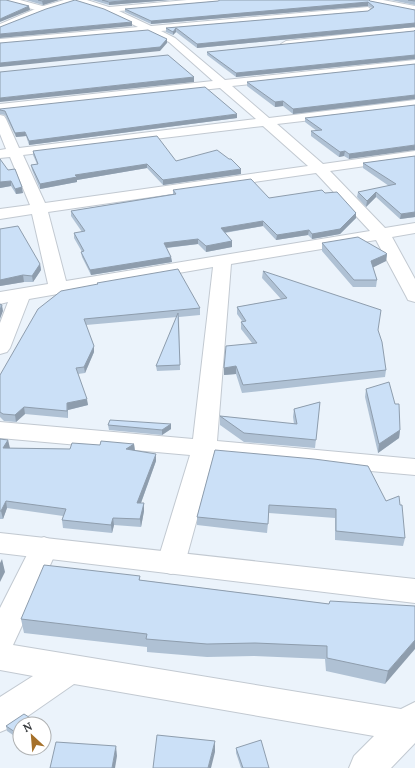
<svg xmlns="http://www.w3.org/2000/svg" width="415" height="768" font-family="Lora,serif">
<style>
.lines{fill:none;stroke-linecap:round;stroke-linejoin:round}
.minor-casing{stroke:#c2c9d1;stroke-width:2}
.major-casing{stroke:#c2c9d1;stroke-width:2}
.minor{fill:#fff;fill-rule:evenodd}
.major{fill:#fff;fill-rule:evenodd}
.wall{fill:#afc1d4}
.shaded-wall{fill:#8e9dad}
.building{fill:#cbe0f7;stroke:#8e9dad}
</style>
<rect width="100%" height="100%" fill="#ebf3fb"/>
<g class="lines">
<g class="minor-casing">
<g id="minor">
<polygon points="6,0 20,0 46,7 47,9 43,12 7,2"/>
<path d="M 74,0 L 87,0 L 109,7 L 187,0 L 222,0 L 218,3 L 119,11 L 151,26 L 368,7 L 372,10 L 368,13 L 161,31 L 175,38 L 225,80 L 415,60 L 415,66 L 232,86 L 269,118 L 415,100 L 415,108 L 277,124 L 323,164 L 415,151 L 415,159 L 330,171 L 385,228 L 415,223 L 415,233 L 392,237 L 415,279 L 415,302 L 408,300 L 406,296 L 376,240 L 231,264 L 217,441 L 415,459 L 415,475 L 214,457 L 185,563 L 181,571 L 171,574 L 161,571 L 157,563 L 190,455 L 0,438 L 0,422 L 193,439 L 213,267 L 29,299 L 10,348 L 7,352 L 0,354 L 0,323 L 8,302 L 0,304 L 0,292 L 48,284 L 32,214 L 0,219 L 0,209 L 30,205 L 10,157 L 0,158 L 0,150 L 6,149 L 0,134 L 0,115 L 4,116 L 6,119 L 19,148 L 256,119 L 220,88 L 0,112 L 0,104 L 213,81 L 169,42 L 148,32 L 0,45 L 0,39 L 138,27 L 105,11 L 75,2 ZM 263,126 L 308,166 L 45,203 L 23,155 ZM 316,173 L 370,231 L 66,281 L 48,212 Z"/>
<polygon points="366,0 383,0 415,6 415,12 370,3"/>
<polygon points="413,27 415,28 415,32 413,33 286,47 281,44 286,41"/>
<polygon points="44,537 54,541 58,548 13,645 401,709 415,702 415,743 391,768 349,768 354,756 374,736 74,684 12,727 0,732 0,697 33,676 0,670 0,608 34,541"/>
</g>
</g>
<g class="major-casing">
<g id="major">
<polygon points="64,0 77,0 76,2 46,11 0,30 0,24 40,7"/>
<polygon points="0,533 415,579 415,603 0,553"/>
</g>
</g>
<use href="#minor" class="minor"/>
<use href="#major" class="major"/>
</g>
<g class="wall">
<polygon points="26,0 59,0 43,5"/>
<polygon points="92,0 170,0 109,5"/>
<polygon points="391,0 415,0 415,5"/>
<polygon points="218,1 370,1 415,10 415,27 197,48 176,32 173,35 166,32 166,28 368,11 372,8 368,6 151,24 125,12 125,9"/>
<polygon points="414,31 415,59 236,77 207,55 207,52"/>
<polygon points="415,64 415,99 293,114 283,106 275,107 247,86 247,82"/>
<polygon points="415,105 349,159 344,156 339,157 311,136 311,131 317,131 305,122 305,118"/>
<polygon points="0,109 237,118 29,145 26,136 16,137 5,115 0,114"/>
<polygon points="33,151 176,161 241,174 163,185 147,168 77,180 77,182 40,189 32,170 31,165 37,164 33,155"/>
<polygon points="415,156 415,217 400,219 376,197 366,207 357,197 358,192 389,186 363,168 363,163"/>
<polygon points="0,159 23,193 16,194 11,186 0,188"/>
<polygon points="173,190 269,198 356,218 340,234 312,239 308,235 276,240 263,226 225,233 232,241 232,247 206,252 198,244 167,248 171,257 172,262 91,275 82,257 81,252 82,252 74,238 74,233 82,232 71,216 71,211 173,194"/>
<polygon points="0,229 40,264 41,270 33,282 24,282 0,286"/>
<polygon points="322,243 387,254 386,261 373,267 377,280 376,287 353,287 322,251"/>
<polygon points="263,271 378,330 386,370 385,377 242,393 236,374 224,375 252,343 241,329 241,322 242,321 237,314 237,307 281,299 262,278"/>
<polygon points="97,283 200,308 200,315 179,317 180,370 157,371 156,366 177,317 86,325 94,346 94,352 85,373 78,374 88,405 68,410 68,418 25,414 16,422 4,421 0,417 0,375 97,284"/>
<polygon points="366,389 400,430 399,438 378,453 365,397"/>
<polygon points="320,402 315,448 244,442 220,425 220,416 294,424 293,417 294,409"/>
<polygon points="171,424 171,429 162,435 109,430 108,425"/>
<polygon points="0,439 8,440 9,448 70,449 100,445 134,444 135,451 156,461 141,503 144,503 144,511 141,527 114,525 112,533 63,528 62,520 63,516 7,508 3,519 0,519"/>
<polygon points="215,450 400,505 405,538 403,546 335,540 335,518 269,513 267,533 197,525 197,517"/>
<polygon points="140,576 140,580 329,604 415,606 385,684 326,671 325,659 254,656 207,657 147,652 147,647 24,633 21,619"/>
<polygon points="20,724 20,738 19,739 7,731 6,726"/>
<polygon points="236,748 269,768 241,768 236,753"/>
</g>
<g class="shaded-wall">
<polygon points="47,0 59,0 43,5 42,1"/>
<polygon points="133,0 170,0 109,5 109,2"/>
<polygon points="368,2 368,6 151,24 151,21"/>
<polygon points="29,6 30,10 0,22 0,19"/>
<polygon points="132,22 132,26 0,38 0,34"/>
<polygon points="415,23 415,27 197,48 197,44"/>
<polygon points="176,28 176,32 173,35 173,32"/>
<polygon points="167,39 167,43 160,51 0,67 0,63"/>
<polygon points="415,55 415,59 236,77 236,73"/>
<polygon points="194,77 194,82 0,102 0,98"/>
<polygon points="415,95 415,99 293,114 293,109"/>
<polygon points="283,101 283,106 275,107 275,102"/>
<polygon points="237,114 237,118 29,145 29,141"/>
<polygon points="25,132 26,136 16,137 15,133"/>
<polygon points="415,145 415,150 349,159 349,154"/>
<polygon points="345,151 344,156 339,157 340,152"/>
<polygon points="147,164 147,168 77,180 77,182 40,189 40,184 75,175"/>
<polygon points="241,169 241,174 163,185 163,180"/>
<polygon points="11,181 11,186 0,188 0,182"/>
<polygon points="22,187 23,193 16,194 15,189"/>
<polygon points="376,192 376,197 366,207 367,201"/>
<polygon points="415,212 415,217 400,219 401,214"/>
<polygon points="356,213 356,218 340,234 312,239 312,234"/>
<polygon points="263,221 263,226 221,233 221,228"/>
<polygon points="309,230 308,235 276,240 277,235"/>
<polygon points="198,239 198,244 164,248 164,243"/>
<polygon points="232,241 232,247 206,252 206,246"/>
<polygon points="387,254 386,261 370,269 371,261"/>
<polygon points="171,257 172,262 91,275 90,270"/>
<polygon points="40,264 41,270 33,282 32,276"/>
<polygon points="23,275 24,282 0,286 0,280"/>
<polygon points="2,305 3,311 0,319 0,310"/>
<polygon points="94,346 94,352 85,373 84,367"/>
<polygon points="236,366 236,374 224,375 224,368"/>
<polygon points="87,399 88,405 68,410 68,418 67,403"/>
<polygon points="24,407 25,414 16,422 15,415"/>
<polygon points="171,424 171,429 162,435 162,430"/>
<polygon points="400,430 399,438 378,453 379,444"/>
<polygon points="8,440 10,448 5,456 3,448"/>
<polygon points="134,444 135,452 126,449"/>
<polygon points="156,454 156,461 138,511 137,503"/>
<polygon points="6,501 7,508 3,519 1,511"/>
<polygon points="144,503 144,511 141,527 140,519"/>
<polygon points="113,518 114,525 112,533 111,525"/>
<polygon points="2,559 5,572 0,582 0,563"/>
<polygon points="415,640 415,649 385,684 388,671"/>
<polygon points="32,719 33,724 27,724"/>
<polygon points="20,732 20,738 19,739 18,734"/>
<polygon points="215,741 215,752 211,768 208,768"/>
<polygon points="116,746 117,756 115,768 112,768"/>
</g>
<g class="building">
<polygon points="0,0 6,0 29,6 0,19"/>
<polygon points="38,0 47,0 42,1"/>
<polygon points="75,0 104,9 132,22 0,34 0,27 46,9"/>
<polygon points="102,0 133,0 109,2"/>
<polygon points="220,0 369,0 370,1 415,10 415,23 197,44 176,28 173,32 166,28 368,11 374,7 368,2 151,21 125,9 218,1"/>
<polygon points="408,0 415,0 415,1"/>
<polygon points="148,30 167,39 160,47 0,63 0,43"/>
<polygon points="415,30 415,55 236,73 207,52 414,31"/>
<polygon points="168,55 194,77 0,98 0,72"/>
<polygon points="415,64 415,95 293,109 283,101 275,102 247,82"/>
<polygon points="205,87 237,114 29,141 25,132 15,133 5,111 0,110 0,109"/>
<polygon points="415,105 415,145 349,154 345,151 340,152 311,131 322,130 305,118"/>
<polygon points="157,136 176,161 217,150 229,159 231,159 241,169 163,180 147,164 75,175 77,177 40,184 31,165 38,164 33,151"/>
<polygon points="415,156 415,212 401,214 376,192 367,201 358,192 396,184 363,163"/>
<polygon points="0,159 8,170 15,169 22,187 15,189 11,181 0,182"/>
<polygon points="251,179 269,198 322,190 325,193 337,192 356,213 340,229 312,234 309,230 277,235 263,221 221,228 232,241 206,246 198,239 164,243 171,257 90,270 81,252 84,251 74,233 85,231 71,211 176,194 173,190"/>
<polygon points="18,226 40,264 32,276 23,275 0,280 0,229"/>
<polygon points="358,237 386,253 387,254 371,261 377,280 354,280 322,243"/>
<polygon points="178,269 200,308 84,319 94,346 84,367 76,368 87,399 67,403 67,411 24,407 15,415 3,414 0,412 0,375 38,309 61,291 98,284 97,283"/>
<polygon points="263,271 381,310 378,330 382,342 386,370 243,385 236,366 224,368 226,346 257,343 241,322 246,321 237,307 287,298"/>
<polygon points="0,304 2,305 0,310"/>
<polygon points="178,313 180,365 156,366"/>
<polygon points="389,382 395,404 399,404 400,430 379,444 366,389"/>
<polygon points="320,402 316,440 244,433 220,416 297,424 294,409"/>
<polygon points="110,420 171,424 162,430 108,425"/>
<polygon points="0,439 8,440 3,448 70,449 72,443 100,445 101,441 134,444 126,449 156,454 137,503 144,503 140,519 113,518 111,525 62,520 66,509 6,501 1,511 0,511"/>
<polygon points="215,450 314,459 368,466 386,501 399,496 400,505 402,505 405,538 336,531 336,509 269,505 268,524 197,517"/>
<polygon points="44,565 140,576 139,580 329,604 330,601 415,606 415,640 388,671 327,658 327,646 255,643 207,644 146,639 147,634 21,619"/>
<polygon points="24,714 32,719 27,724 20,724 20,732 18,734 6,726"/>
<polygon points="157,735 215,741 208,768 153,768"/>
<polygon points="261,740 269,768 243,768 236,748"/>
<polygon points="56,742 116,746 112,768 50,768"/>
</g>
<g transform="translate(32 736) rotate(334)"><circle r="19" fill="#ffffff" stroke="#afb1b2"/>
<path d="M0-3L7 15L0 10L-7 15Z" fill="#a57029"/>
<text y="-6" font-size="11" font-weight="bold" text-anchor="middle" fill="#383b3e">N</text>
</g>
</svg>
